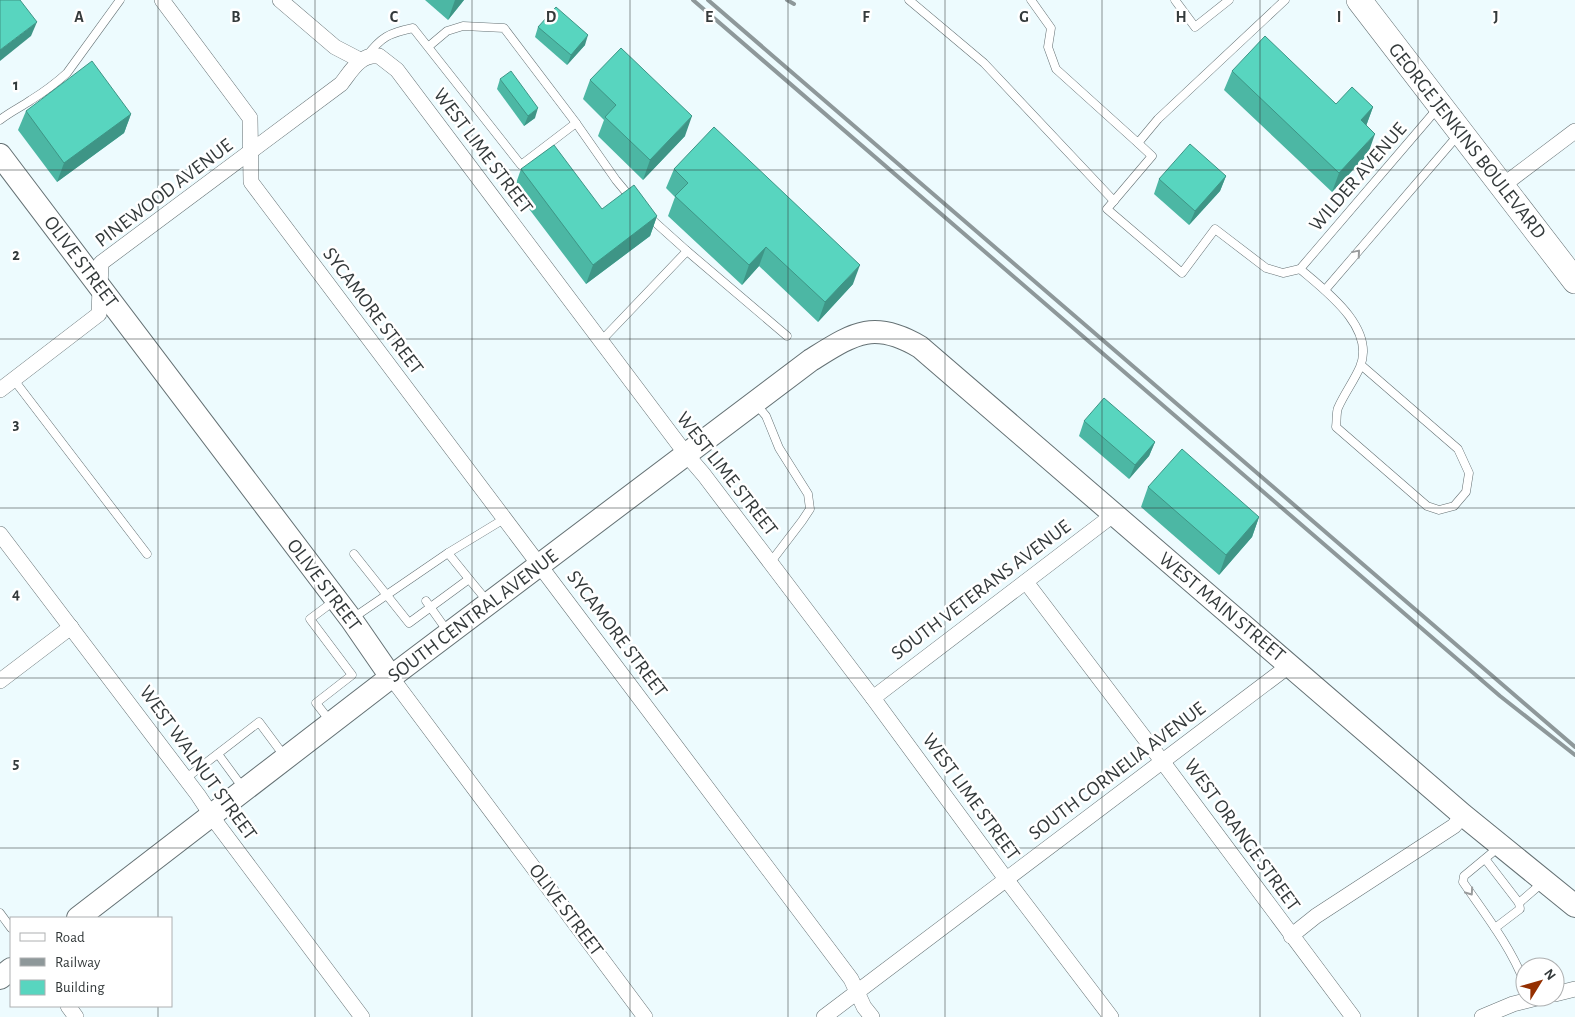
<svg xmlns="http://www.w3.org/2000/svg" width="1575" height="1017" font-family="'Alegreya Sans',sans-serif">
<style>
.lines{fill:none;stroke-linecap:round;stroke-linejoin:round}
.lane-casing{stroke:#657174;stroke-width:9}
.street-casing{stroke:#657174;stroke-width:16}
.secondary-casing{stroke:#657174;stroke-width:24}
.primary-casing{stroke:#657174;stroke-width:26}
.lane{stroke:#fff;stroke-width:8}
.street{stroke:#fff;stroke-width:15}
.secondary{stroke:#fff;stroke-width:22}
.primary{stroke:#fff;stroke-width:25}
.rail{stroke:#8e989a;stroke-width:4}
.wall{fill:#4cb7a4}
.shaded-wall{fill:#3e9586}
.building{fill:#58d5bf;stroke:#3e9586}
.oneway{stroke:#9a9c9d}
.grid{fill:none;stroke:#343a3b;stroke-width:1;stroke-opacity:0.55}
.labels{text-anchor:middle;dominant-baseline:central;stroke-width:5;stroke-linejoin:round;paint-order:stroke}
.street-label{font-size:20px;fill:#343a3b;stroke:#fff}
.grid-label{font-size:16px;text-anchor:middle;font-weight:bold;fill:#343a3b;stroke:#fff;stroke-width:5;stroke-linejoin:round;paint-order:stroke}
</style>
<rect width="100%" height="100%" fill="#edfbfe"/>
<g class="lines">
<g class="lane-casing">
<g id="lane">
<polyline points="909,0 984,63 1114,201"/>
<polyline points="1031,0 1051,28 1048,47 1056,69 1138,143 1158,119 1285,0"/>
<polyline points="1175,0 1195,27 1229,0"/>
<path d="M 366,57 C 381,37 389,33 413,28 L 521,165 L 576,123 L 504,28 L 463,26 L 447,31 L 428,47"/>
<path d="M 0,120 C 10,112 21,107 31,100 C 44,92 56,83 67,73 L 120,0"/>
<polyline points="576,123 616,180 631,198"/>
<polyline points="1138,143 1152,156 1107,209 1182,273 1215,229 1266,268 1283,273 1300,269"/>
<polyline points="648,216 687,251"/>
<path d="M 1300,269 C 1326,291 1376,328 1360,367 C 1354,381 1344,394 1338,408 C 1336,413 1337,421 1336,427 L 1427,506 L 1439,510 L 1454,506 L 1466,492 L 1469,473 L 1458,449 L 1361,365"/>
<polyline points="1300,269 1437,109"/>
<polyline points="1325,290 1459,134"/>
<polyline points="601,341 687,251 787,336"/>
<polyline points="14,380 147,554"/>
<polyline points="756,404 766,416 779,448 808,494 810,509 802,521 770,563"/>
<polyline points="354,554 409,623 469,579 448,553"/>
<polyline points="469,579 488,602"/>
<polyline points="426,601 448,632"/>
<polyline points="353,618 448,553 504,519"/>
<polyline points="330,721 316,703 352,675 310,619 334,601"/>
<polyline points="218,754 243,788"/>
<polyline points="185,779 259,722 285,757"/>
<path d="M 1499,847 L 1464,876 L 1463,882 C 1485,914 1511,947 1525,984"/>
<polyline points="1486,860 1519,903 1520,909 1495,928"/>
<polyline points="1519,903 1542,883"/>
<polyline points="0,913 11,928"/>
</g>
</g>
<g class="street-casing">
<g id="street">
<polyline points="162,0 250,118 251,182 851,979 864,1007 872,1017"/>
<polyline points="280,0 335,47 360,60"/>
<polyline points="1502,186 1575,131"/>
<path d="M 0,390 L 99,314 L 101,263 L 341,84 C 352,70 360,54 379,56 L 397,70 L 686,454 L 704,475 L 873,698 L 1006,879 L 1111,1017"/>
<polyline points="0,534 198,795 218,825 362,1017"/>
<polyline points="1026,582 1162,761 1353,1017"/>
<polyline points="391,677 645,1017"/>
<polyline points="0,681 71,627"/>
<polyline points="873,698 1113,515"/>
<polyline points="1291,936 1316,916 1454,826 1463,815"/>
<polyline points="1555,994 1575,989"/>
<polyline points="68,1006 76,1017"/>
<polyline points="824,1017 1290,665"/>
<polyline points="1482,1017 1513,1004 1541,997"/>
</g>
</g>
<g class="secondary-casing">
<g id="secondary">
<polyline points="0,155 351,619 391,677"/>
<path d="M 78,918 L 391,677 L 811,360 C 853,334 873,319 920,347 L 1463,815 L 1575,906"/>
<polyline points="0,978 11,969"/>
</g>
</g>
<g class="primary-casing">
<polyline id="primary" points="1359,0 1575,281"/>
</g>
<use href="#lane" class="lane"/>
<use href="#street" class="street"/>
<use href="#secondary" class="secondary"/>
<use href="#primary" class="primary"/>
<g class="rail">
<polyline points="693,0 1500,696 1575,755"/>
<polyline points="708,0 1575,747"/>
<polyline points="787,0 794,4"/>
</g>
</g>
<g class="wall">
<polygon points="425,0 464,0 448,20"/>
<polygon points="538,27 585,45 567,65 535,37"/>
<polygon points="1232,71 1336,104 1373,107 1366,126 1368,154 1332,192 1224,90"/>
<polygon points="500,79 535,118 524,126 497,89"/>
<polygon points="590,80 685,136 643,180 598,136 604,120 583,99"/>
<polygon points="26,111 131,114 124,133 57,182 18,130"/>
<polygon points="521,169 602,209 657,216 650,236 586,284 514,189"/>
<polygon points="674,169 853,284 818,322 759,266 742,285 668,216 675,197 666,188"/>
<polygon points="1226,176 1220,191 1189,225 1154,194 1159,179"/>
<polygon points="1084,421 1155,442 1149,456 1129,479 1079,436"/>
<polygon points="1148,487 1259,517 1252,537 1219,575 1141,507"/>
</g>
<g class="shaded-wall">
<polygon points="455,0 464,0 448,20"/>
<polygon points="37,22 31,36 0,61 0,50"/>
<polygon points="588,35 585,45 567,65 571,55"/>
<polygon points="1373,107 1366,126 1361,120"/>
<polygon points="538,108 535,118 524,126 528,116"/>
<polygon points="131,114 124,133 57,182 64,163"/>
<polygon points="692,116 685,136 643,180 650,160"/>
<polygon points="1375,134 1368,154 1332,192 1339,173"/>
<polygon points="1226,176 1220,191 1189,225 1195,211"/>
<polygon points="657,216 650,236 586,284 593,265"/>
<polygon points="766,247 759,266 742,285 749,265"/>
<polygon points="860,265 853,284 818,322 825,302"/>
<polygon points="1155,442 1149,456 1129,479 1135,465"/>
<polygon points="1259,517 1252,537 1219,575 1226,555"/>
</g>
<g class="building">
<polygon points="0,0 20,0 37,22 0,50"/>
<polygon points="556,7 588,35 571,55 538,27"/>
<polygon points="1265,36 1336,104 1352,87 1373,107 1361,120 1375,134 1339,173 1232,71"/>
<polygon points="621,48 692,116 650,160 605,117 616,105 590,80"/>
<polygon points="92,61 131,114 64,163 26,111"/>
<polygon points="511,71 538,108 528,116 500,79"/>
<polygon points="714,127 860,265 825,302 766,247 749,265 675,196 688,183 674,169"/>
<polygon points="1190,144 1226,176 1195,211 1159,179"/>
<polygon points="554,145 602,209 634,185 657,216 593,265 521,169"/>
<polygon points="1104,398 1155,442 1135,465 1084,421"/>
<polygon points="1182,449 1259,517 1226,555 1148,487"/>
</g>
<defs><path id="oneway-chevron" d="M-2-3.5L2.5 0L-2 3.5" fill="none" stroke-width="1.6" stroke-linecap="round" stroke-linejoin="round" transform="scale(1.25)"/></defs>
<g class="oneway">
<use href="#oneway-chevron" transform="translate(1357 253) rotate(-50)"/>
<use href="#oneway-chevron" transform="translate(1470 892) rotate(55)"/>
</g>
<path class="grid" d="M 158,0 L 158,918M 315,0 L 315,1017M 472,0 L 472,1017M 630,0 L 630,1017M 788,0 L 788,1017M 945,0 L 945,1017M 1102,0 L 1102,1017M 1260,0 L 1260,1017M 1418,0 L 1418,1017M 0,170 L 1575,170M 0,339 L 1575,339M 0,508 L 1575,508M 0,678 L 1575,678M 0,848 L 1575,848M 158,1006 L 158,1017"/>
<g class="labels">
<g class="street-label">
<text transform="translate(1467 141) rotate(52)">GEORGE JENKINS BOULEVARD</text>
<text transform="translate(483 151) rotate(53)">WEST LIME STREET</text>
<text transform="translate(1358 177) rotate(-49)">WILDER AVENUE</text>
<text transform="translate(164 193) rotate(-37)">PINEWOOD AVENUE</text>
<text transform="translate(81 262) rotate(53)">OLIVE STREET</text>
<text transform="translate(373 311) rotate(53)">SYCAMORE STREET</text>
<text transform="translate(727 474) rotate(52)">WEST LIME STREET</text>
<text transform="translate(324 585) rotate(53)">OLIVE STREET</text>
<text transform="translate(981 590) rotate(-37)">SOUTH VETERANS AVENUE</text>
<text transform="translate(1222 607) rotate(40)">WEST MAIN STREET</text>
<text transform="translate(473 616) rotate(-37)">SOUTH CENTRAL AVENUE</text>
<text transform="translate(617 634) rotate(53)">SYCAMORE STREET</text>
<text transform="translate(198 763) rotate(54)">WEST WALNUT STREET</text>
<text transform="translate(1117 771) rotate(-37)">SOUTH CORNELIA AVENUE</text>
<text transform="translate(971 797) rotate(54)">WEST LIME STREET</text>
<text transform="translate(1242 835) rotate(54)">WEST ORANGE STREET</text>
<text transform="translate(566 910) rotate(53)">OLIVE STREET</text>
</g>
</g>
<g class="grid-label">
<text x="79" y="22">A</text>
<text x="236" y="22">B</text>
<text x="394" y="22">C</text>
<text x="551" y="22">D</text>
<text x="709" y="22">E</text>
<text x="866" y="22">F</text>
<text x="1024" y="22">G</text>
<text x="1181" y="22">H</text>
<text x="1339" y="22">I</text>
<text x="1496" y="22">J</text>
<text x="16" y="90">1</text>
<text x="16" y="260">2</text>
<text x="16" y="429">3</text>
<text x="16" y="599">4</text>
<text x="16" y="768">5</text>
</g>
<rect x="10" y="917" width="162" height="90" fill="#ffffff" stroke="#aeb0b1"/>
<rect x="20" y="933" width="25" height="8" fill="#ffffff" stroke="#aeb0b1"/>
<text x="55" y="942" font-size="15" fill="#343a3b">Road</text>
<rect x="20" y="958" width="25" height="8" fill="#8e989a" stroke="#aeb0b1"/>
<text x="55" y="967" font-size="15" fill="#343a3b">Railway</text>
<rect x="20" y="980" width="25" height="15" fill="#58d5bf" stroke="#aeb0b1"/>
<text x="55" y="992" font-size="15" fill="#343a3b">Building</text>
<g transform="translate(1540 982) rotate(53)"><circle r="24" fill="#ffffff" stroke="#aeb0b1"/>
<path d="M0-4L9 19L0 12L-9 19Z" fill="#942f00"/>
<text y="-8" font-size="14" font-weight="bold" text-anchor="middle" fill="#343a3b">N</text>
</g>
</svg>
